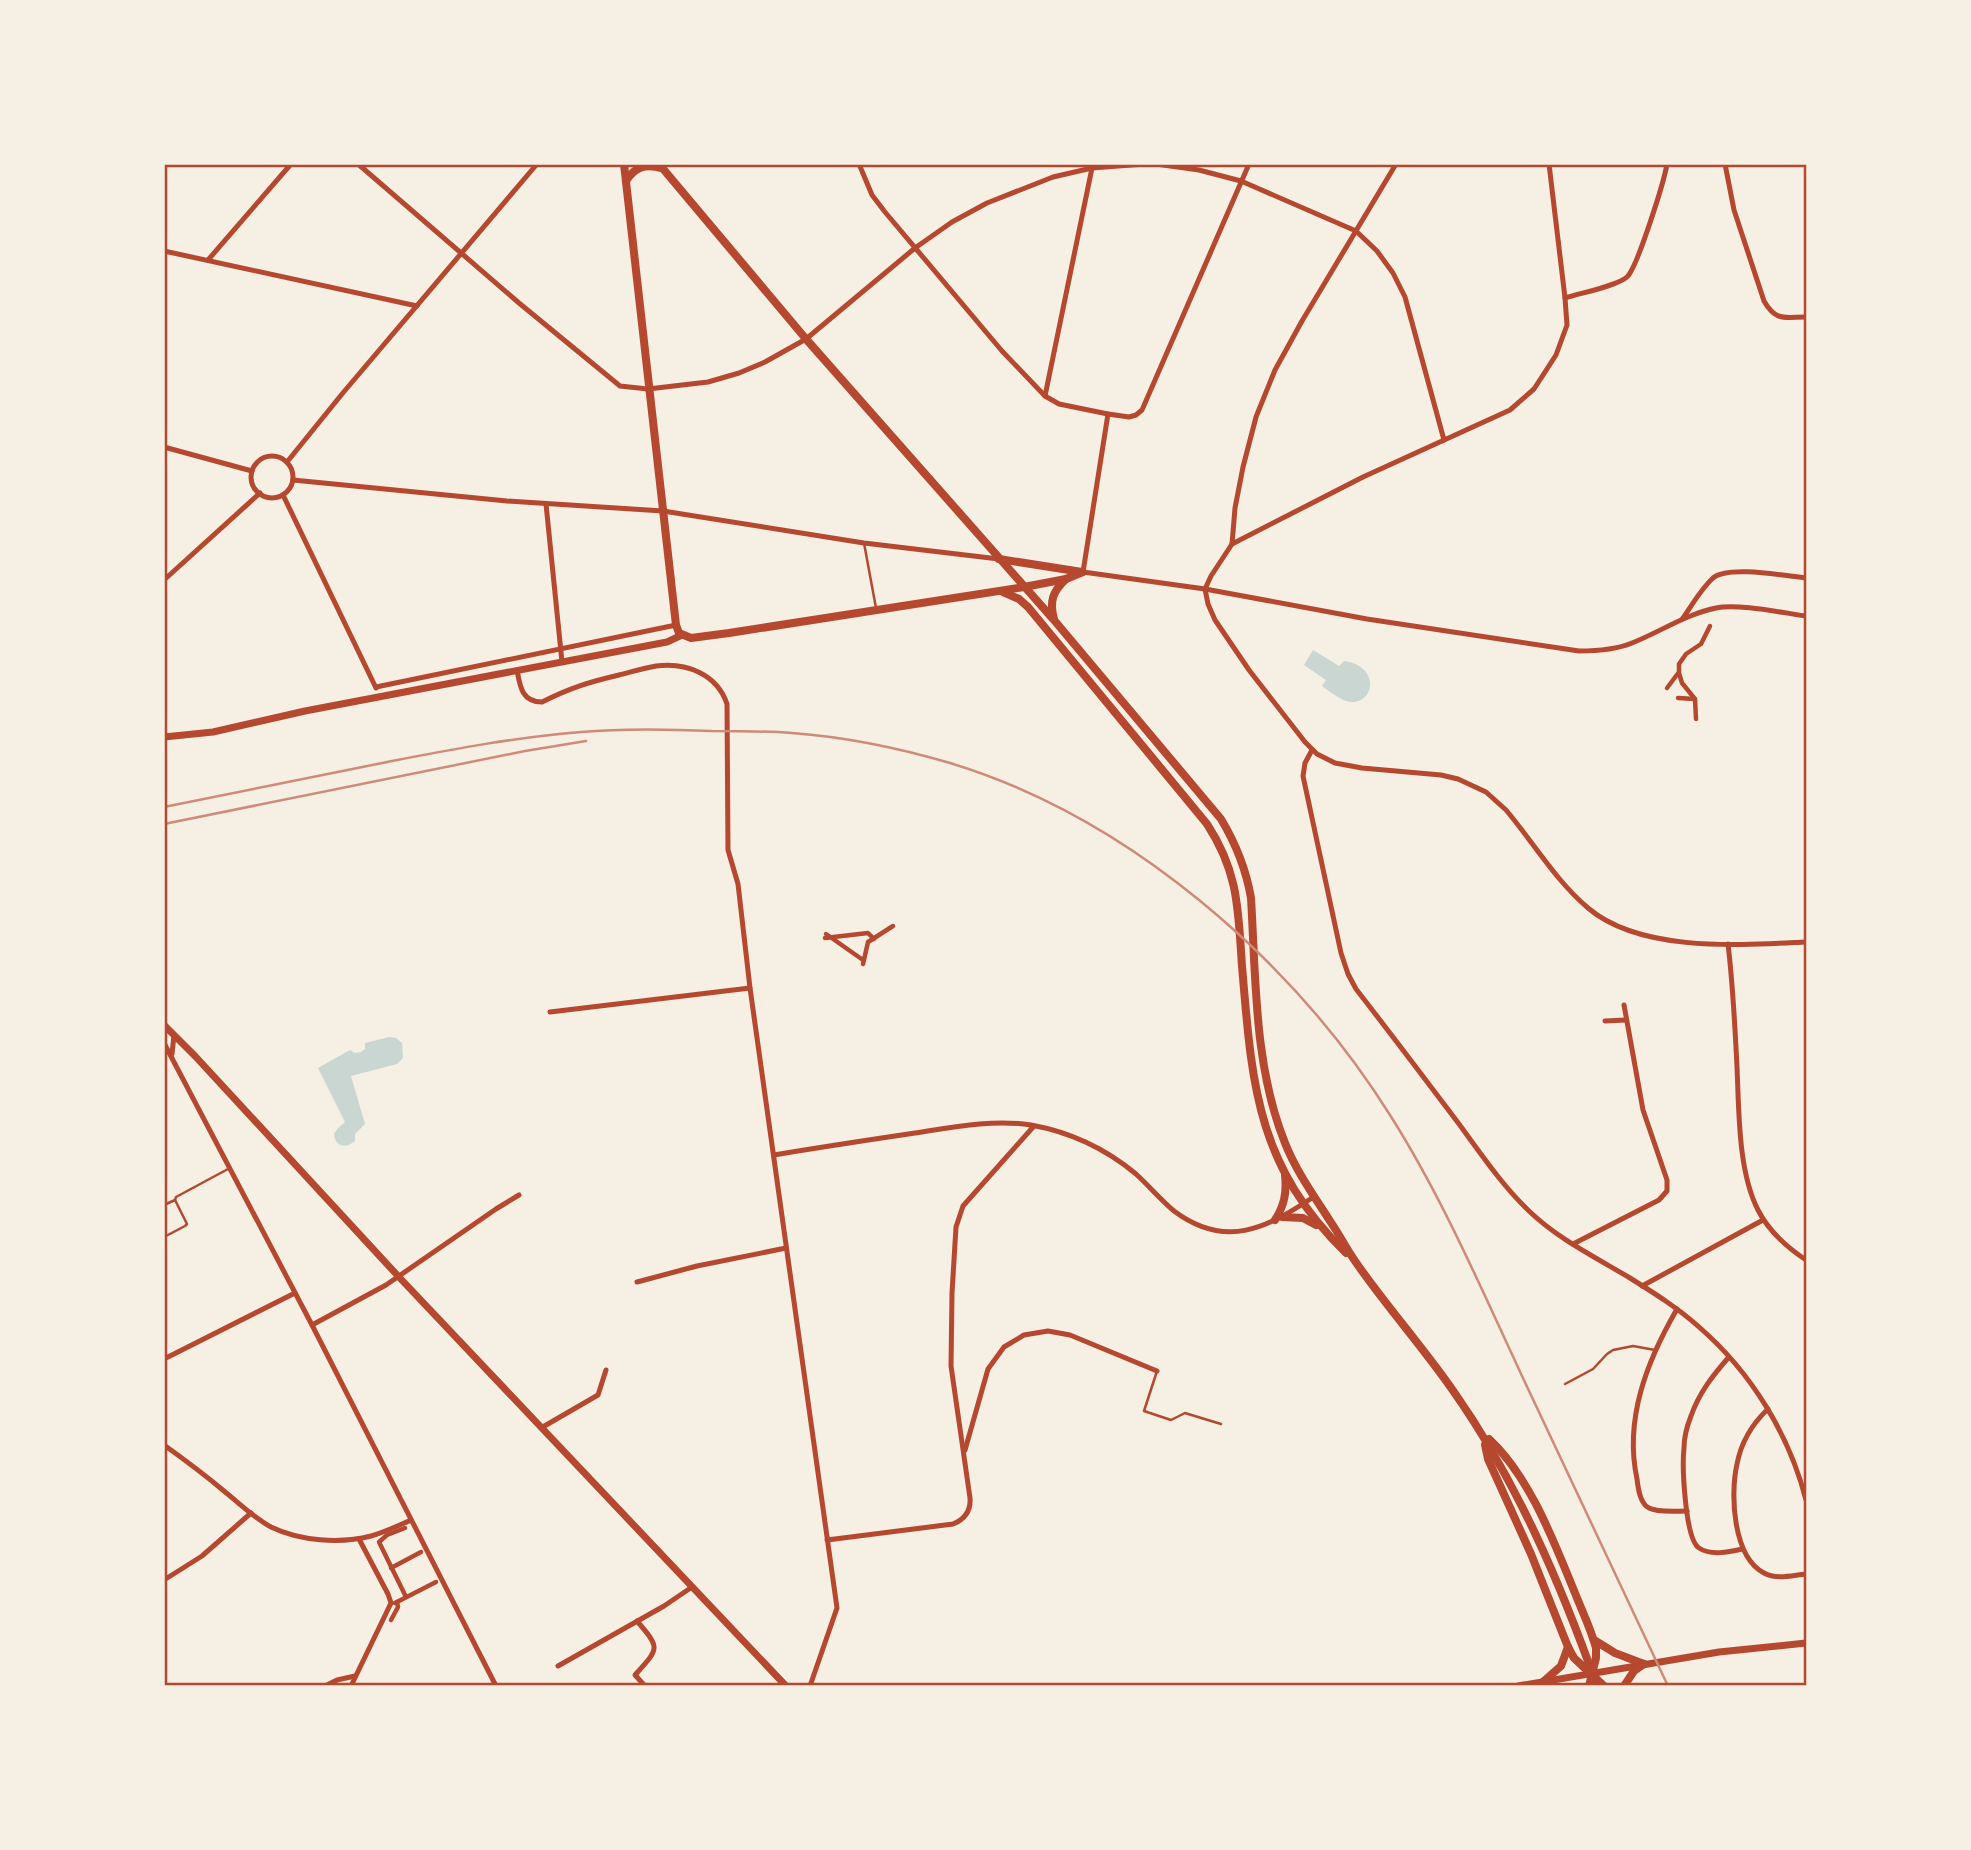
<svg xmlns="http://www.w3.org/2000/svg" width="1971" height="1850" font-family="'IBM Plex Sans',sans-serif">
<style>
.water{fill:#c9d6d2}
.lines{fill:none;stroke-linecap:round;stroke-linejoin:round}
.service{stroke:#b5482f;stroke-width:2.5}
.pedestrian{stroke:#b5482f;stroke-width:4.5}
.minor{stroke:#b5482f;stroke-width:5}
.tertiary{stroke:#b5482f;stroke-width:7}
.secondary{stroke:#b5482f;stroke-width:8}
.rail{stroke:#cf8b77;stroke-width:2.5}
.neatline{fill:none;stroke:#b5482f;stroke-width:2.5}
</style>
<rect width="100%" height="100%" fill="#f6efe4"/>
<g class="water">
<path d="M 1313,650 L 1339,666 L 1344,661 C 1384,667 1373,709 1346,701 C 1338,698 1329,691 1322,686 L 1326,680 L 1304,665 Z"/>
<path d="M 389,1037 L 396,1038 L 402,1043 L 403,1058 L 397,1064 L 351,1076 L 365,1124 L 355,1134 L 355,1141 C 346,1149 335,1147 334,1134 L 338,1128 L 345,1122 L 318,1068 L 350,1050 L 355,1053 L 361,1052 L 365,1049 L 365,1043 Z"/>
</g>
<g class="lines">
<g class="service">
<polyline points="864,543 876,608"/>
<polyline points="164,1205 175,1200 176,1197 228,1169"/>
<polyline points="164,1237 185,1226 187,1224 175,1200"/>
<polyline points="1157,1371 1144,1411 1171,1420 1185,1413 1221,1424"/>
<polyline points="1565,1384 1593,1369 1607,1354 1613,1350 1633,1346 1655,1350"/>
</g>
<g class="pedestrian">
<polyline points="1679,673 1682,683 1695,699 1696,719"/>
<polyline points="1667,688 1679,672 1679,664 1686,654 1701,644 1710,626"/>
<polyline points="1678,698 1695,699"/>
<polyline points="826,934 863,960"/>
<polyline points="825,938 868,933 874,939"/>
<polyline points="863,964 868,942 893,926"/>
<polyline points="405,1528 387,1535 379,1542 406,1597"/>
<polyline points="391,1568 421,1552"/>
<polyline points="395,1603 436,1582"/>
<polyline points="391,1620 398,1607 397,1602"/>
</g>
<g class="minor">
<polyline points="358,164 519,303 620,386 648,389 708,382 739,373 765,362 806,339 915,248 952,222 987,203 1053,177 1092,168 1145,164"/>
<polyline points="859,164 872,195 885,212 1002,351 1045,396 1059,404 1108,414 1129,417 1136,415 1142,410 1249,164"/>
<polyline points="1156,164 1199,170 1241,181 1356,231 1377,251 1393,273 1405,297 1444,440"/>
<path d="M 1725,164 L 1734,210 L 1764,301 C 1776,322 1785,317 1806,317"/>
<polyline points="164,251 417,306"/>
<polyline points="208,260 291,164"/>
<path d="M 1565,298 C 1580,293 1617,286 1627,277 C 1637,268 1664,182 1667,164"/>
<polyline points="1045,396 1092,168"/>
<path d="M 1108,414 L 1083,572 L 1205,589 L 1367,619 L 1579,651 C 1597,651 1615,650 1632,643 C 1660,632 1686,614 1716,608 C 1736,603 1784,613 1806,616"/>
<polyline points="164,447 252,471"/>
<circle cx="272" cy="477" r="21"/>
<polyline points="287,462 342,394 537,164"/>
<polyline points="293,480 507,501 663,511 864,543 999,559"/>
<polyline points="283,495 376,688"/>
<polyline points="546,504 562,662"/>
<polyline points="1232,544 1363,477 1510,410 1534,389 1556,355 1567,325 1565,298 1549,164"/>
<polyline points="164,580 260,493"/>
<path d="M 1205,589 L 1208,604 L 1215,620 L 1249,670 L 1305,742 L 1317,754 L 1335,763 L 1362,768 L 1441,775 L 1458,779 L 1486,792 L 1506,810 C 1533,842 1556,881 1588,908 C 1641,953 1742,945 1806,942"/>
<polyline points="1205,589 1211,576 1232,544 1235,508 1243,467 1256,417 1275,370 1302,321 1396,164"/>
<path d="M 1683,618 C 1692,605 1701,589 1713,578 C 1728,565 1786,576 1806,578"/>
<path d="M 517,670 C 520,687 522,702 542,702 C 570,688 589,682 619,675 C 631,672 644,668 656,666 C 686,662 717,674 727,704 L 728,850 L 738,884 L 750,988 L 837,1608 L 810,1686"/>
<polyline points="376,687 676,625"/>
<path d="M 1312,750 L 1305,763 L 1303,776 L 1341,953 L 1348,974 L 1356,989 C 1391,1034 1425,1079 1459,1124 C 1481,1154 1502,1185 1529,1211 C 1558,1239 1595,1257 1630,1278 C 1654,1293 1678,1308 1699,1327 C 1751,1372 1789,1434 1806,1500"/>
<path d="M 1728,944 C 1733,985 1735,1026 1737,1067 C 1739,1111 1738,1171 1758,1210 C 1768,1230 1788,1248 1806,1260"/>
<polyline points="550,1012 750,988"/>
<polyline points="1605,1021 1626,1020"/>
<polyline points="164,1043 312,1325 496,1686"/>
<polyline points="172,1054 174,1035"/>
<path d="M 774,1155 C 821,1147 868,1140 915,1133 C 953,1127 993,1119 1031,1125 C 1070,1132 1106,1149 1136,1174 C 1149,1186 1161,1200 1174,1211 C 1226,1250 1267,1228 1315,1196"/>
<polyline points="1573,1244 1659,1200 1667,1191 1667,1180 1643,1110 1624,1005"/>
<polyline points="637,1282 697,1266 786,1248"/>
<polyline points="1642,1286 1763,1220"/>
<path d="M 1677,1309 C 1647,1361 1624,1419 1637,1479 C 1638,1488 1640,1504 1649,1508 C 1659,1513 1676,1511 1687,1511"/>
<polyline points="312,1325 386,1285 496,1209 519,1195"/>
<path d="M 1729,1357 C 1713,1375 1699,1393 1691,1416 C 1687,1426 1684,1437 1684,1448 C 1682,1466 1685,1539 1699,1548 C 1711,1556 1729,1552 1742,1549"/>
<polyline points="164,1359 295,1293"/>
<path d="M 1768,1409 C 1752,1424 1741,1443 1737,1464 C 1730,1495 1733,1557 1764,1573 C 1777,1580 1793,1575 1806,1574"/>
<polyline points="541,1428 598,1395 606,1370"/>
<path d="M 164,1445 C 185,1460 205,1475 224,1491 C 239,1503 254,1518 271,1527 C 300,1541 340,1544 371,1536 C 385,1532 398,1526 411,1520"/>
<polyline points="965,1450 988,1369 1004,1347 1024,1335 1048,1331 1070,1335 1157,1371"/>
<path d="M 827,1540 L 953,1524 C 965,1519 971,1511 970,1498 L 951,1366 L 952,1293 L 956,1227 L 963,1206 L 1034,1126"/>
<polyline points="164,1580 202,1556 251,1513"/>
<path d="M 637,1621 C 661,1649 659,1648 635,1675 L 645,1686"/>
<polyline points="558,1666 664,1606 692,1587"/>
<polyline points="325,1686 337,1680 355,1676"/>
<polyline points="351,1686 391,1603 388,1594 359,1539"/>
</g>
<g class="tertiary">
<polyline points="164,737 213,732 305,711 667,642 682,635"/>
<polyline points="164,1025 195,1056 398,1276 786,1686"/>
<polyline points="1518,1686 1719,1652 1806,1643"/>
</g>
<g class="secondary">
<polyline points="624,164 676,625 679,633 691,638 729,633 1024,587 1066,579 1083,572"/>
<path d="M 659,164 L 806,339 L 1054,620 L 1221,819 C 1236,844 1246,869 1251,898 C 1256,980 1254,1066 1285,1143 C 1296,1171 1314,1196 1330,1221 C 1339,1234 1346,1248 1355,1261 C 1386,1306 1423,1347 1454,1392 C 1517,1482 1560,1582 1597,1686"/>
<path d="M 626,181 C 635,166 646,164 662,168"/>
<polyline points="999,559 1082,572"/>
<path d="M 1003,592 L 1019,599 L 1028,607 L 1207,824 C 1239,873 1238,910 1242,966 C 1252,1084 1256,1165 1346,1253"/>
<path d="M 1054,619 C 1049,601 1053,591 1066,579"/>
<polyline points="1282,1217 1303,1218 1316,1225"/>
<path d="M 1275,1220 C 1284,1206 1287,1193 1285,1175"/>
<path d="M 1489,1439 C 1530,1477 1554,1542 1575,1593 C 1582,1611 1591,1629 1596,1648 L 1596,1658 L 1589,1686"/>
<polyline points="1485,1445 1488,1459 1531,1554 1568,1647 1574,1658 1604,1686"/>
<polyline points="1594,1640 1615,1653 1644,1664"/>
<polyline points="1543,1682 1561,1666 1568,1647"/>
<polyline points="1543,1682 1554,1686"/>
<polyline points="1624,1686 1634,1671 1644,1664"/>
</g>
<g class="rail">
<path d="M 164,807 C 240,792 316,776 392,761 C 454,749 517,737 581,732 C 625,728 668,729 712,731 C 738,731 766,731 792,733 C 846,737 899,748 950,763 C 1128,817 1292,959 1390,1115 C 1442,1197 1481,1288 1522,1376 C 1570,1479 1620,1582 1668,1686"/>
<polyline points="164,824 525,751 586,741"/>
</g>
</g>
<rect width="1971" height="1850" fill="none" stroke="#f6efe4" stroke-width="332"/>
<rect x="166" y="166" width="1639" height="1518" class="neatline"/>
</svg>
